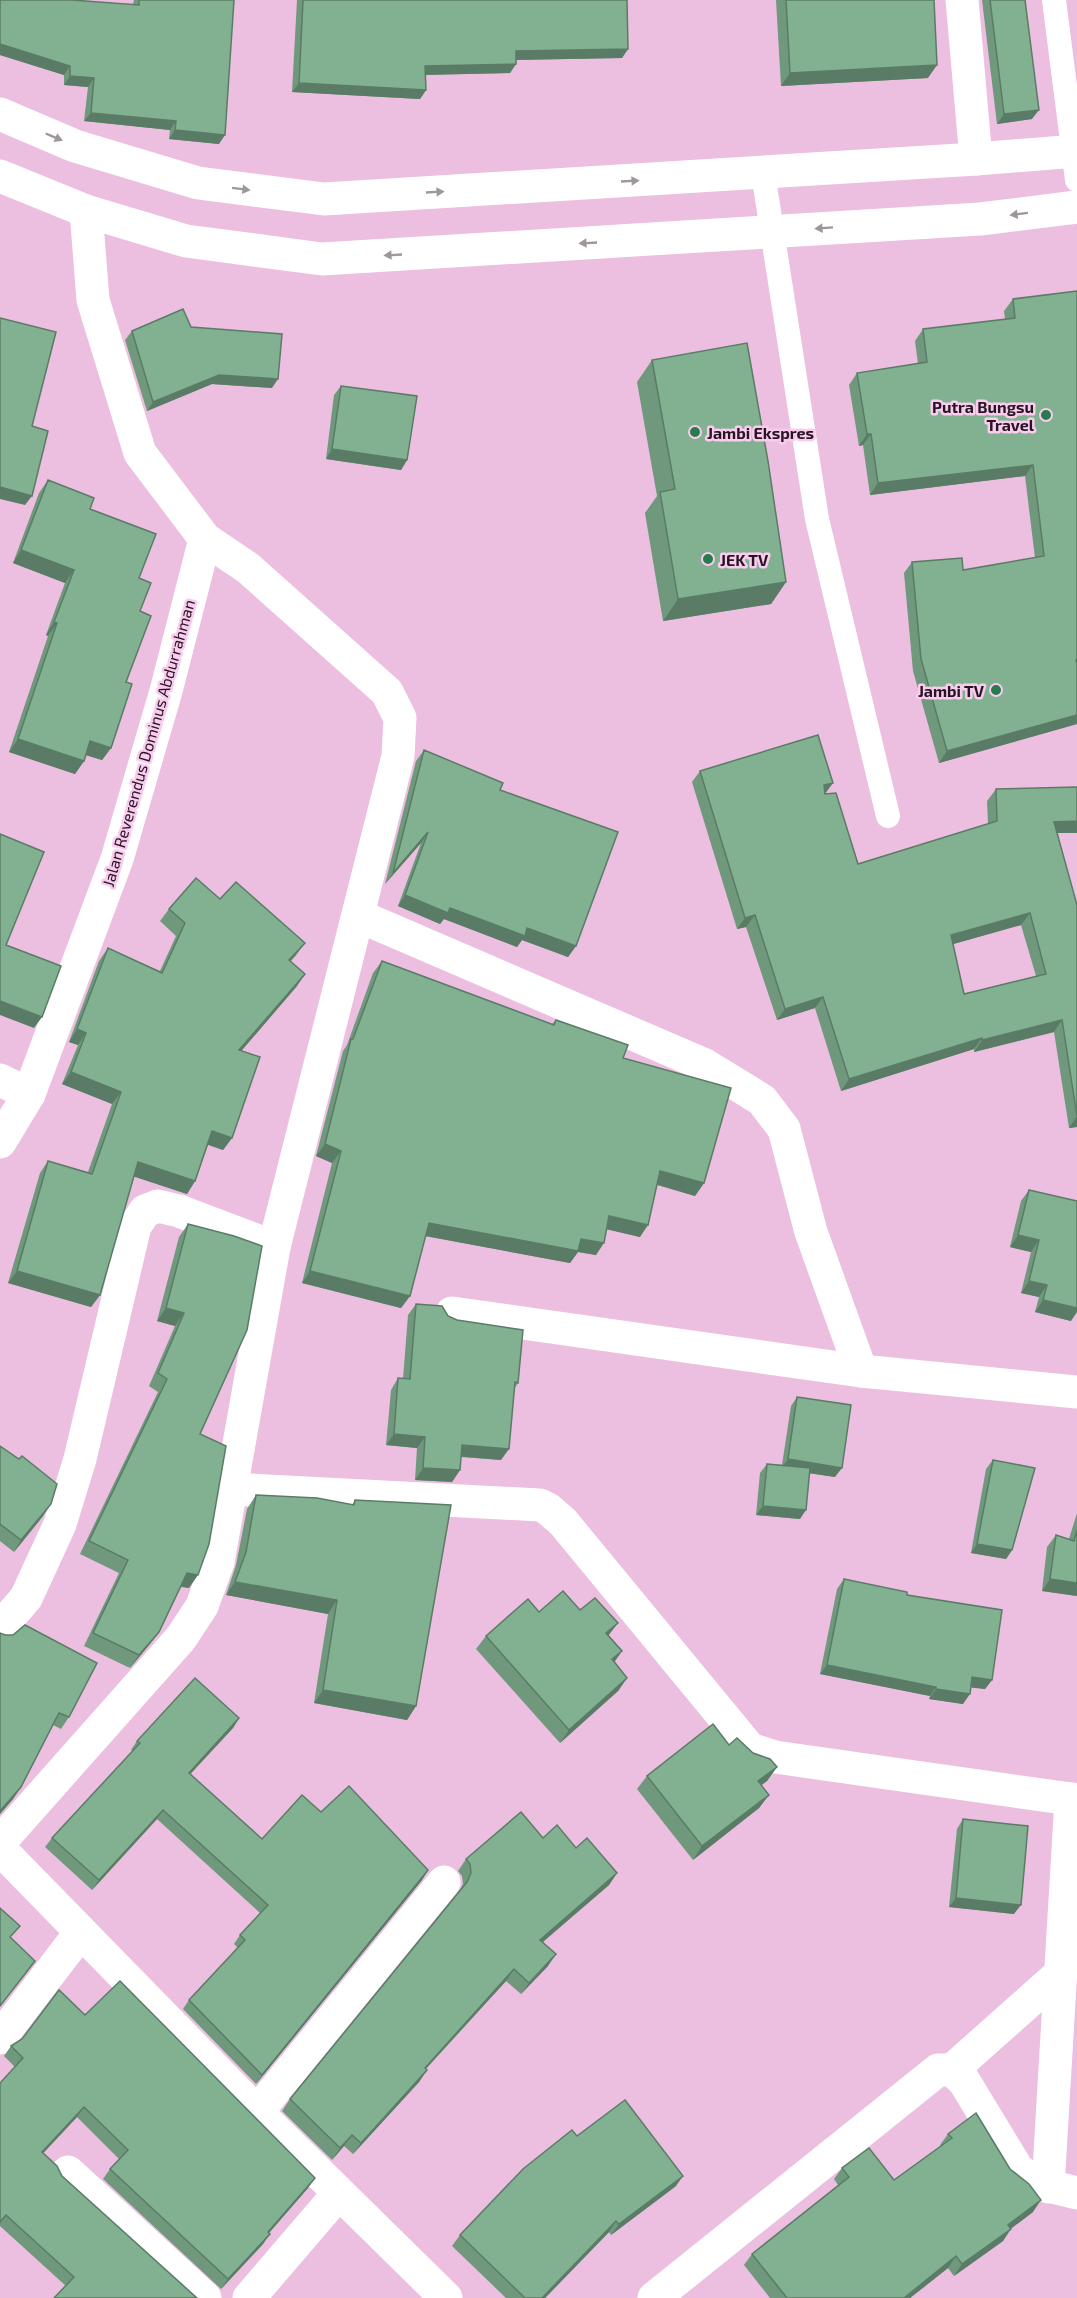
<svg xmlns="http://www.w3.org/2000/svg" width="1077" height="2298" font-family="'Exo 2',sans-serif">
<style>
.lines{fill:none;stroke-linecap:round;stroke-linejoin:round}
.service{stroke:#fff;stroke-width:24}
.minor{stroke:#fff;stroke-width:33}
.primary{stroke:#fff;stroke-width:33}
.wall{fill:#6f987d;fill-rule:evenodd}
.shaded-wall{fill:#5a7c66}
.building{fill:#81b191;stroke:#5a7c66;stroke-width:1.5;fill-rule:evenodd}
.oneway{fill:#9d969c}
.poi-dot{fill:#277b4d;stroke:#f9cbed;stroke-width:2}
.labels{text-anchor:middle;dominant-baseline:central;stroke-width:5;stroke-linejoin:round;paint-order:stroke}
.poi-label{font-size:16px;font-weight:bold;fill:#261522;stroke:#f9cbed;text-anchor:end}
.street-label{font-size:16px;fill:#261522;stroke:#f9cbed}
</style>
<rect width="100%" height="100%" fill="#ecbee0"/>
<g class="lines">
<g class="service">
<polyline points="1054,0 1077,180"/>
<polyline points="763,173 817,519 888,816"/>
</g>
<g class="minor">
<polyline points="962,0 976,159"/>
<polyline points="359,916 705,1065 762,1100 784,1129 811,1232 861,1371"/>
<polyline points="0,1080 29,1094"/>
<polyline points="0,1142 29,1094 117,859 166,691 205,539"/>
<polyline points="452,1313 861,1371 1077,1392"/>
<polyline points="231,1489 540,1505 548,1509 563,1522 750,1749 775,1757 1077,1800"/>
<polyline points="0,1628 26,1598 60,1524 80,1459 135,1226 145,1211 158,1206 179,1211 274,1247"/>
<polyline points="0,1842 181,1638 202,1606 218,1562 274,1247 398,756 400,718 387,692 248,568 205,539 140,453 93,300 86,211"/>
<polyline points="0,1849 257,2112 446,2298"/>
<polyline points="0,2038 81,1932"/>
<polyline points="952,2070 1061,1973"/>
<polyline points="257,2112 444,1882"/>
<polyline points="68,2172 205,2298"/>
<polyline points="1048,2187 1071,1799"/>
<polyline points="249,2298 339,2193"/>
<polyline points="654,2298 938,2070 952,2070 964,2081 1018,2170 1036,2183 1077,2193"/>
</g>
<g class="primary">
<polyline points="0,114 75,146 198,183 324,199 976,159 1077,151"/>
<polyline points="0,176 86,211 186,241 322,259 980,219 1077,207"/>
</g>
</g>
<g class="wall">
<polygon points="0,0 133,4 134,0 234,0 219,144 169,139 170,130 84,121 88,87 64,85 64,75 0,55"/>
<polygon points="297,0 627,0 628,49 622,58 516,60 516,64 510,73 425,75 426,90 420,99 292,92"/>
<polygon points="776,0 934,0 928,78 781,86"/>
<polygon points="982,0 1025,0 1032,119 997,124"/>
<polygon points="1077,291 1077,724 939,763 913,671 904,573 912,562 963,570 1035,558 1025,476 870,495 863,445 859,446 849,385 857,373 918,364 915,341 923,329 1005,319 1004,311 1013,299"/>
<polygon points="191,327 272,388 212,384 147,411 125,340 132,331"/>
<polygon points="652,360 786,582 771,604 663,621 645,513 657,496 637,382"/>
<polygon points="341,386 407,460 401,470 326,459 334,395"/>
<polygon points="48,480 90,509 139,578 140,611 111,748 102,760 86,755 84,761 75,774 9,752 48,636 46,635 65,583 13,563 39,493"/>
<polygon points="424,750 500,790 576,946 568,957 522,940 517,947 444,919 440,924 398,906 421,843 385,884 416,761"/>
<path d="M 700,771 L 826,794 L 858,864 L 988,824 L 987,801 L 996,789 L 1077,787 L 1077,833 L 1057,833 L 1077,905 L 1077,1127 L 1069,1128 L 1054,1032 L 974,1052 L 974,1049 L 841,1091 L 815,1008 L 777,1020 L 746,927 L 737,929 L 692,782 ZM 1021,925 L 1036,976 L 964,994 L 953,944 Z"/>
<polygon points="220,899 296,955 291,961 297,986 241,1051 232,1138 223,1150 208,1145 195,1181 187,1194 134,1176 100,1295 91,1307 8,1283 40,1173 48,1161 88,1172 112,1104 62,1084 78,1045 69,1042 99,961 108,948 160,971 176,936 160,921 169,909"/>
<polygon points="382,961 552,1024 556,1020 623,1058 704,1183 695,1196 657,1185 640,1237 607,1229 596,1255 578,1252 570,1263 425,1236 410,1296 401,1308 302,1283 332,1163 316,1156 343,1051 347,1045 373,973"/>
<polygon points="1029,1190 1071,1321 1035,1312 1039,1297 1021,1293 1031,1252 1010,1247 1021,1201"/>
<polygon points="188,1224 200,1434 189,1588 181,1587 159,1632 149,1645 130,1668 84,1646 119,1573 80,1554 158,1392 149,1386 175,1326 157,1321 179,1237"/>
<polygon points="416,1304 448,1316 518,1383 514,1389 501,1460 461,1457 460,1470 452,1482 415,1480 417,1448 386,1445 391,1390 398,1378 403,1379 408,1315"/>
<polygon points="797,1397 835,1477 809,1473 800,1519 756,1515 760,1473 767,1464 782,1465 791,1406"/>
<polygon points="0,1446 43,1516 14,1552 0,1541"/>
<polygon points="993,1460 1012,1550 1006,1559 971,1553 986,1469"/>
<polygon points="256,1495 352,1505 355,1500 416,1706 407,1720 314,1703 328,1614 226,1595 236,1565 247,1509"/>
<polygon points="1077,1513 1077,1596 1042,1591 1047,1547 1056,1535 1069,1539"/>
<polygon points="844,1579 907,1595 992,1680 985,1689 971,1687 963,1704 929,1699 930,1696 820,1674 837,1589"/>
<polygon points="580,1610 609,1636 622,1651 614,1662 627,1678 618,1691 560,1743 476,1649 486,1636 539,1612"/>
<polygon points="0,1633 69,1717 61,1729 53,1725 21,1787 13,1799 0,1814"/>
<polygon points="239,1718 233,1728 190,1774 262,1839 321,1812 428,1870 422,1880 256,2084 183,2009 189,2000 238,1948 234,1944 240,1935 260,1913 157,1819 92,1890 45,1847 52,1838 133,1751 131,1750 137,1741"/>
<polygon points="729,1745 753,1753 777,1767 767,1781 761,1785 769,1795 759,1808 693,1860 637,1789 647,1776"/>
<polygon points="963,1819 1014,1914 949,1907 957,1829"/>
<polygon points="543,1838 576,1848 617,1873 609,1885 543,1942 548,1966 521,1994 506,1981 426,2069 427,2070 419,2082 353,2154 344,2146 332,2160 282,2111 290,2099 460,1890 463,1884 462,1876 458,1871 466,1859"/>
<polygon points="85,2015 308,2188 269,2233 263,2244 221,2289 103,2179 110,2169 119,2159 77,2117 43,2153 62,2176 197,2298 66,2286 0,2226 0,2083 15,2067 4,2056 11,2046"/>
<polygon points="948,2134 1033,2212 1010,2229 1003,2241 954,2276 948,2268 910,2298 770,2298 744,2265 752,2254 838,2185 834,2179 842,2168 894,2180 941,2146 940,2145"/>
<polygon points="577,2136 676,2186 611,2235 609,2232 545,2298 506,2298 452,2246 460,2235"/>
</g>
<g class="shaded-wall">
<polygon points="0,44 70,66 64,75 0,55"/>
<polygon points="628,49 622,58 510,60 516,51"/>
<polygon points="516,64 510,73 419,75 425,66"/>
<polygon points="937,65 928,78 781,86 790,73"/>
<polygon points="70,76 94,78 88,87 64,85"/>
<polygon points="299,83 426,90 420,99 292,92"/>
<polygon points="1039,110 1032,119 997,124 1004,114"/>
<polygon points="91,113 176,121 170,130 84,121"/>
<polygon points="175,130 225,135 219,144 169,139"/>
<polygon points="219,375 278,379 272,388 212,384 147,411 153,402"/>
<polygon points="867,434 871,434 863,445 859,446"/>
<polygon points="332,449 407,460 401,470 326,459"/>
<polygon points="1033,465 1025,476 870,495 878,483"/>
<polygon points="0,487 32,496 25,505 0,499"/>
<polygon points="21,550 74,570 65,583 13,563"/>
<polygon points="786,582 771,604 663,621 678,599"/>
<polygon points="54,622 57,623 48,636 46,635"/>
<polygon points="1077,715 1077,724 939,763 947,751"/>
<polygon points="18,739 84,761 75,774 9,752"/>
<polygon points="90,741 111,748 102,760 82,754"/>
<polygon points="833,783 825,794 824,785"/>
<polygon points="1077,821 1077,833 1046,833 1054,822"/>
<polygon points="428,832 421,843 385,884 393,873"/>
<polygon points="405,895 527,928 576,946 568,957 522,940 517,947 444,919 440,924 398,906"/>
<polygon points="1030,913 1021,925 943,947 951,935"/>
<polygon points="755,915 746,927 737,929 745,918"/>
<polygon points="305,943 296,955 280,972 289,960"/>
<polygon points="305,974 297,986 231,1063 239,1050"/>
<polygon points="823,997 815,1008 777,1020 785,1009"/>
<polygon points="0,1001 42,1017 34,1028 0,1015"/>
<polygon points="1062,1020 1054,1032 974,1052 982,1040"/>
<polygon points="77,1029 86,1033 78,1045 69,1042"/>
<polygon points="982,1038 974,1049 841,1091 849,1079"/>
<polygon points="71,1072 121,1092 112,1104 62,1084"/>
<polygon points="1077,1116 1077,1127 1069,1128"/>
<polygon points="212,1131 232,1138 223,1150 204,1143"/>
<polygon points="325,1144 341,1151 332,1163 316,1156"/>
<polygon points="138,1162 195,1181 187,1194 129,1175"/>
<polygon points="660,1171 704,1183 695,1196 652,1183"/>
<polygon points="609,1216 648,1225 640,1237 601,1228"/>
<polygon points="429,1223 581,1239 604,1243 596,1255 578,1252 570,1263 420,1235"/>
<polygon points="1018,1235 1039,1240 1031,1252 1010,1247"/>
<polygon points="17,1271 100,1295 91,1307 8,1283"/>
<polygon points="310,1271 410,1296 401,1308 302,1283"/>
<polygon points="1029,1281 1047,1285 1039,1297 1021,1293"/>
<polygon points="1043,1300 1077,1308 1077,1312 1071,1321 1035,1312"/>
<polygon points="166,1308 184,1313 175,1326 157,1321"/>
<polygon points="394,1434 425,1437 417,1448 386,1445"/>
<polygon points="462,1445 509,1449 501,1460 454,1456"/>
<polygon points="788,1459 842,1468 835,1477 781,1469"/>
<polygon points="423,1468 460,1470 452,1482 415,1480"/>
<polygon points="51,1504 43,1516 14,1552 21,1540"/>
<polygon points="763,1506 806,1510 800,1519 756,1515"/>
<polygon points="977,1544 1012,1550 1006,1559 971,1553"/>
<polygon points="187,1573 198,1575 189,1588 178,1586"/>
<polygon points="1050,1579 1077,1583 1077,1596 1042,1591"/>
<polygon points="235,1582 337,1600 328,1614 226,1595"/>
<polygon points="618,1623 608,1636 606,1633"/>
<polygon points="159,1632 149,1645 130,1668 139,1655"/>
<polygon points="622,1651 613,1664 612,1659"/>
<polygon points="827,1665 936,1687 930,1696 820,1674"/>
<polygon points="972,1677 992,1680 985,1689 966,1687"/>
<polygon points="627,1678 618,1691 560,1743 569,1730"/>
<polygon points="936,1689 970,1694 963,1704 929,1699"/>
<polygon points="323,1690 416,1706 407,1720 314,1703"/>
<polygon points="239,1718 233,1728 183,1782 189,1773"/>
<polygon points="777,1767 767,1781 748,1795 758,1781"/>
<polygon points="21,1787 13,1799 0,1814 0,1811"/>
<polygon points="769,1795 759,1808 693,1860 702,1846"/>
<polygon points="163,1810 157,1819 92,1890 99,1880"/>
<polygon points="428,1870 422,1880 256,2084 262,2075"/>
<polygon points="617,1873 609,1885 532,1951 540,1940"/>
<polygon points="956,1898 1021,1905 1014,1914 949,1907"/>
<polygon points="556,1954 548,1966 521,1994 529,1983"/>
<polygon points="514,1969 506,1981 416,2079 425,2068"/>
<polygon points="427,2070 419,2082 353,2154 361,2143"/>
<polygon points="84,2107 77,2117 35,2162 42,2152"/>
<polygon points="352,2135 344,2146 332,2160 340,2148"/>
<polygon points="683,2176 676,2186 611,2235 619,2224"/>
<polygon points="315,2178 308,2188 261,2242 268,2232"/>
<polygon points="1041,2200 1033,2212 1000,2237 1008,2225"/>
<polygon points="616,2221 609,2232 545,2298 542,2298"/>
<polygon points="1011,2229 1003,2241 954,2276 962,2264"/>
<polygon points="270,2234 263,2244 221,2289 228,2279"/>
<polygon points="956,2256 948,2268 910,2298 904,2298"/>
</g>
<g class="building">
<polygon points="0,0 72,0 139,5 139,0 234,0 225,135 175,130 176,121 91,113 94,78 70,76 70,66 0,44"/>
<polygon points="303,0 627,0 628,49 516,51 516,64 425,66 426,90 299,83"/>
<polygon points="786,0 934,0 937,65 790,73"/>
<polygon points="990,0 1025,0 1039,110 1004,114"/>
<polygon points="1077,291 1077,659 1076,660 1077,664 1077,715 947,751 921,659 912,562 962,558 963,570 1044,556 1033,465 878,483 871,434 867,434 857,373 927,362 923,329 1015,318 1013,299"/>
<polygon points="183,309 191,327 282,334 278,379 219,375 153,402 132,331"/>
<polygon points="0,318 56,332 32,426 48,431 32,496 0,487"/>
<polygon points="747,343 768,461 786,582 678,599 660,492 675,489 652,360"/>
<polygon points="341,386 417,396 407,460 332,449"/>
<polygon points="48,480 94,498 90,509 156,534 139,578 151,583 140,611 151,616 126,682 132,684 111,748 90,741 84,761 18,739 57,623 54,622 74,570 21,550"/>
<path d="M 818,735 L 833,783 L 824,785 L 825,794 L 836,793 L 858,864 L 997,821 L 996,789 L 1077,787 L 1077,821 L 1054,822 L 1077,905 L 1077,1116 L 1062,1020 L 982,1040 L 982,1038 L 849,1079 L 823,997 L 785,1009 L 755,915 L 745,918 L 700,771 ZM 1030,913 L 1046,974 L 964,994 L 951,935 Z"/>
<polygon points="424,750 503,783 500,790 618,832 576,946 527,928 525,936 450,908 448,913 405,895 428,832 393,873"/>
<polygon points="0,834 44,852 6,945 61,966 42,1017 0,1001"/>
<polygon points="196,878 220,899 236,882 305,943 289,960 305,974 239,1050 260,1057 232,1138 212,1131 195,1181 138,1162 100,1295 17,1271 48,1161 92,1174 121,1092 71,1072 86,1033 77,1029 108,948 162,973 185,923 169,909"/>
<polygon points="382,961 554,1025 556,1020 628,1045 623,1058 731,1088 704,1183 660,1171 648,1225 609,1216 604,1243 581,1239 578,1251 429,1223 410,1296 310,1271 341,1151 325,1144 351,1039 353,1039"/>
<polygon points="1029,1190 1077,1201 1077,1308 1043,1300 1047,1285 1029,1281 1039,1240 1018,1235"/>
<polygon points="188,1224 234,1236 262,1246 247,1330 200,1434 226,1446 209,1544 198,1575 187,1573 159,1632 139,1655 93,1633 128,1560 89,1541 167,1379 158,1373 184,1313 166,1308"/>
<polygon points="416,1304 442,1306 448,1316 457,1320 523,1330 518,1383 515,1382 509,1449 462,1445 460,1470 423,1468 425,1437 394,1434 398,1378 410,1379"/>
<polygon points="797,1397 851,1405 842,1468 788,1459"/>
<polygon points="0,1446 19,1459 22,1456 57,1484 51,1504 21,1540 0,1524"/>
<polygon points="993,1460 1035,1468 1012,1550 977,1544"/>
<polygon points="767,1464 810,1468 806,1510 763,1506"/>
<polygon points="256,1495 317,1498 354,1505 355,1500 451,1505 416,1706 323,1690 337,1600 235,1582 246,1552"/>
<polygon points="1077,1530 1077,1583 1050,1579 1056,1535 1074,1541"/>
<polygon points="844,1579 907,1592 907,1595 1002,1610 992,1680 972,1677 970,1694 936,1689 936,1687 827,1665"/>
<polygon points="563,1591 580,1610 595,1598 618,1623 606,1633 622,1651 612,1659 627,1678 569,1730 486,1636 528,1599 539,1612"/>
<polygon points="25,1625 97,1663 69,1717 59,1713 21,1787 0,1811 0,1633 5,1635 13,1635"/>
<polygon points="195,1678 239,1718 189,1773 262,1839 302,1795 321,1812 349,1786 428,1870 262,2075 189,2000 245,1940 240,1935 268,1905 163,1810 99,1880 52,1838 140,1743 137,1741"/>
<polygon points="713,1724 729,1745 737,1738 753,1753 770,1759 777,1767 758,1781 769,1795 702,1846 647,1776"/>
<polygon points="521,1812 543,1838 557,1825 576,1848 587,1838 617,1873 540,1940 556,1954 529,1983 514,1969 425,2068 427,2070 361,2143 352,2135 340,2148 290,2099 467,1882 471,1873 470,1864 466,1859"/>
<polygon points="963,1819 1028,1826 1021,1905 956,1898"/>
<polygon points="0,1908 20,1926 10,1937 35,1961 0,2006"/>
<polygon points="120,1981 315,2178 268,2232 270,2234 228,2279 110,2169 128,2150 84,2107 42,2152 57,2166 62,2176 197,2298 54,2298 74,2277 6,2215 0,2222 0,2083 23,2058 11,2046 22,2039 59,1990 85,2015"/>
<polygon points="625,2100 683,2176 619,2224 616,2221 542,2298 525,2298 460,2235 523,2169 572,2130 577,2136"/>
<polygon points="976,2113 1010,2169 1029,2184 1041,2200 1008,2225 1011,2229 962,2264 956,2256 904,2298 787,2298 752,2254 849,2177 842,2168 869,2148 894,2180 952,2138 948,2134"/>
</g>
<defs><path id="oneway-solid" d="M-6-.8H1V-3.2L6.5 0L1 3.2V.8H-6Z" transform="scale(1.5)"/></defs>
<g class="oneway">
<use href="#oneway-solid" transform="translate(54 137) rotate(23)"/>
<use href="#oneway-solid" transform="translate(630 181) rotate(-3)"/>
<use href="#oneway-solid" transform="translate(241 189) rotate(7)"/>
<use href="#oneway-solid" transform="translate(435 192) rotate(-3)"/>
<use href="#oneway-solid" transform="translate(1019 214) rotate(173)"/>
<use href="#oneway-solid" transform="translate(824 228) rotate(176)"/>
<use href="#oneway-solid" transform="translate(588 243) rotate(177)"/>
<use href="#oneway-solid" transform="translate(393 255) rotate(177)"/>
</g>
<g class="poi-dot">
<circle cx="1046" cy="415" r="6"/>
<circle cx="695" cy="432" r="6"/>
<circle cx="708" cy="559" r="6"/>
<circle cx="996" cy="690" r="6"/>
</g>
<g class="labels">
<g class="poi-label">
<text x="1034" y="406">Putra Bungsu<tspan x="1034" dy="18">Travel</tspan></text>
<text x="707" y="432" text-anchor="start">Jambi Ekspres</text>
<text x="720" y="559" text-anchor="start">JEK TV</text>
<text x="984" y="690">Jambi TV</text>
</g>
<g class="street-label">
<text transform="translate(148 743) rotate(-74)">Jalan Reverendus Dominus Abdurrahman</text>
</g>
</g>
</svg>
